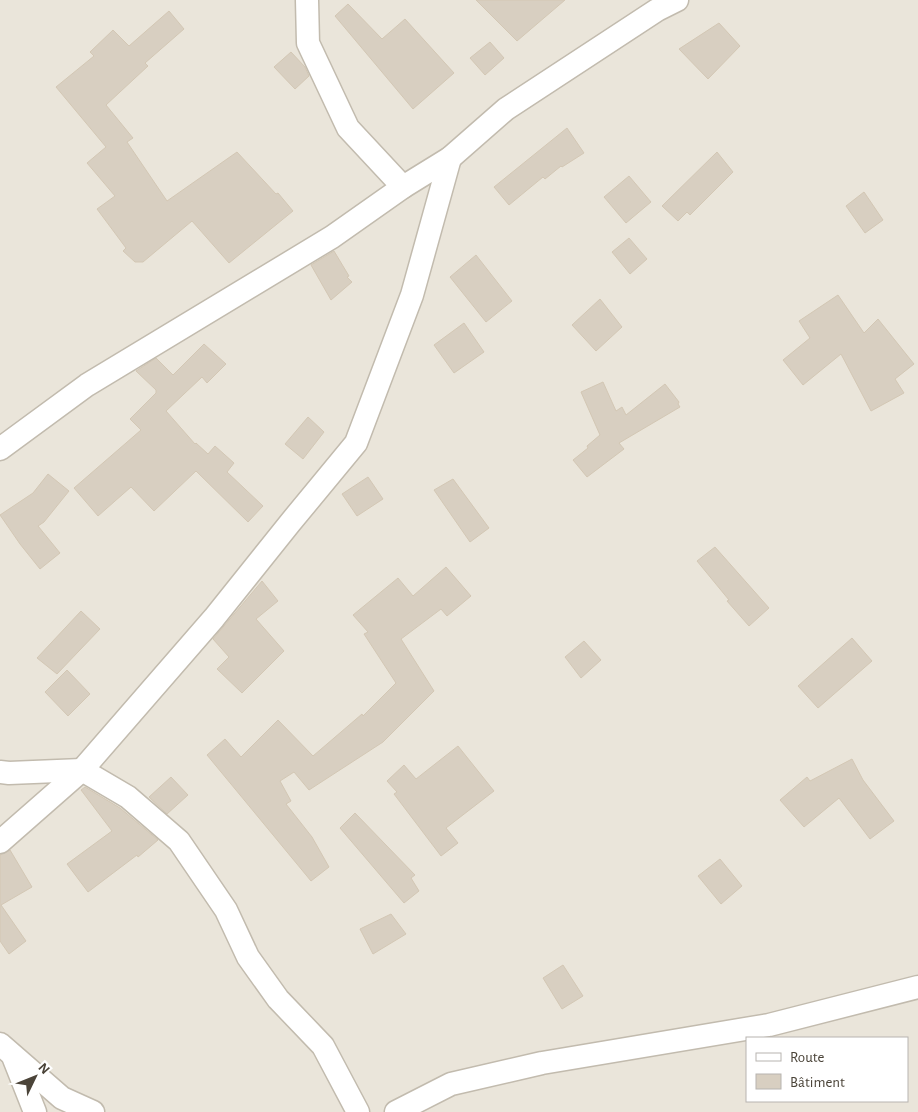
<svg xmlns="http://www.w3.org/2000/svg" width="918" height="1112" font-family="'Alegreya Sans',sans-serif">
<style>
.residential{fill:#eae5da;fill-rule:evenodd}
.building{fill:#d8cfc1;stroke:#d3c7b4}
.lines{fill:none;stroke-linecap:round;stroke-linejoin:round}
.street-casing{stroke:#c2bbae;stroke-width:25}
.street{stroke:#fff;stroke-width:22}
</style>
<rect width="100%" height="100%" fill="#f6f3ec"/>
<path class="residential" d="M 0,0 L 918,0 L 918,1112 L 0,1112 ZM 747,1038 L 907,1038 L 907,1101 L 747,1101 Z"/>
<g class="building">
<polygon points="476,0 565,0 517,41"/>
<polygon points="348,4 382,39 405,19 454,73 413,109 335,16"/>
<polygon points="169,11 184,29 145,63 148,66 106,105 133,138 127,142 167,201 237,152 276,194 278,193 293,211 229,263 192,221 143,262 135,262 123,251 126,248 97,209 115,196 87,163 106,147 56,87 94,56 90,52 113,30 129,46"/>
<polygon points="719,23 740,46 708,79 679,49"/>
<polygon points="490,42 504,58 485,75 470,58"/>
<polygon points="291,52 305,67 309,76 295,89 274,67"/>
<polygon points="567,128 584,153 562,167 561,166 545,179 543,177 509,205 494,187"/>
<polygon points="717,152 733,172 690,215 687,212 678,221 662,206"/>
<polygon points="629,176 651,202 626,223 604,197"/>
<polygon points="864,192 883,220 865,233 846,206"/>
<polygon points="629,238 647,259 630,274 612,252"/>
<polygon points="334,251 349,276 347,277 352,282 331,300 311,265"/>
<polygon points="476,255 512,301 486,322 450,277"/>
<polygon points="838,295 864,333 878,319 914,364 895,379 904,393 871,411 841,354 803,385 783,360 810,338 799,321"/>
<polygon points="600,299 622,327 596,351 572,325"/>
<polygon points="464,323 484,352 454,373 434,345"/>
<polygon points="204,344 226,364 207,383 202,377 166,411 195,444 196,443 208,454 215,446 234,463 227,472 263,506 248,522 196,471 154,511 131,487 98,516 74,488 141,430 130,419 156,393 156,390 136,371 156,358 173,375"/>
<polygon points="603,382 616,411 622,407 626,415 665,384 679,402 678,404 680,407 619,443 624,449 587,477 573,460 588,448 587,446 600,435 581,392"/>
<polygon points="308,417 324,432 303,459 285,444"/>
<polygon points="48,474 69,491 44,522 38,526 60,553 40,569 20,544 0,515 33,493"/>
<polygon points="368,477 383,499 357,516 342,494"/>
<polygon points="453,479 489,528 470,542 434,490"/>
<polygon points="715,547 769,608 749,626 727,601 729,600 697,561"/>
<polygon points="446,567 471,596 447,616 441,609 401,639 434,691 383,742 309,790 294,772 280,781 291,801 286,804 312,837 329,867 311,881 207,755 225,739 241,757 278,720 313,756 362,714 363,716 396,683 364,634 368,632 353,615 398,578 413,596"/>
<polygon points="262,581 278,601 256,619 284,651 242,693 217,669 229,657 213,639"/>
<polygon points="81,611 100,629 57,674 37,658"/>
<polygon points="852,638 872,661 818,708 798,686"/>
<polygon points="584,641 601,660 581,678 565,657"/>
<polygon points="67,670 90,694 68,716 45,692"/>
<polygon points="458,746 494,791 446,828 458,843 441,856 394,794 397,792 387,781 404,765 416,779"/>
<polygon points="852,759 863,780 894,821 870,839 839,798 804,827 780,800 807,777 810,781"/>
<polygon points="171,777 188,795 167,814 149,797"/>
<polygon points="85,787 120,808 158,840 138,857 137,855 88,892 67,864 112,831 81,790"/>
<polygon points="355,813 415,875 411,878 419,891 404,903 340,828"/>
<polygon points="10,850 32,887 1,905 26,941 9,954 0,941 0,855"/>
<polygon points="720,859 742,886 721,904 698,876"/>
<polygon points="391,914 406,934 373,954 360,929"/>
<polygon points="563,965 583,996 562,1009 543,978"/>
</g>
<g class="lines">
<g class="street-casing">
<g id="street">
<polyline points="307,0 308,43 348,128 403,187"/>
<polyline points="0,449 87,385 332,237 403,187 450,158 506,109 657,10 677,0"/>
<polyline points="0,772 9,773 82,770 128,797 179,841 226,910 248,957 278,999 323,1046 358,1112"/>
<polyline points="0,842 82,770 214,618 290,523 356,443 412,295 450,158"/>
<polyline points="0,1044 62,1098 93,1112"/>
<polyline points="14,1059 35,1112"/>
<polyline points="396,1112 451,1084 542,1063 769,1025 918,987"/>
</g>
</g>
<use href="#street" class="street"/>
</g>
<rect x="746" y="1037" width="162" height="65" fill="#ffffff" stroke="#b7b4b0"/>
<rect x="756" y="1053" width="25" height="8" fill="#ffffff" stroke="#b7b4b0"/>
<text x="790" y="1062" font-size="15" fill="#4b4439">Route</text>
<rect x="756" y="1074" width="25" height="15" fill="#d8cfc1" stroke="#b7b4b0"/>
<text x="790" y="1087" font-size="15" fill="#4b4439">Bâtiment</text>
<g transform="translate(35 1077) rotate(47)" stroke="#ffffff" stroke-width="4" paint-order="stroke">
<path d="M0-4L9 19L0 12L-9 19Z" fill="#4b4439"/>
<text y="-8" font-size="14" font-weight="bold" text-anchor="middle" fill="#4b4439">N</text>
</g>
</svg>
